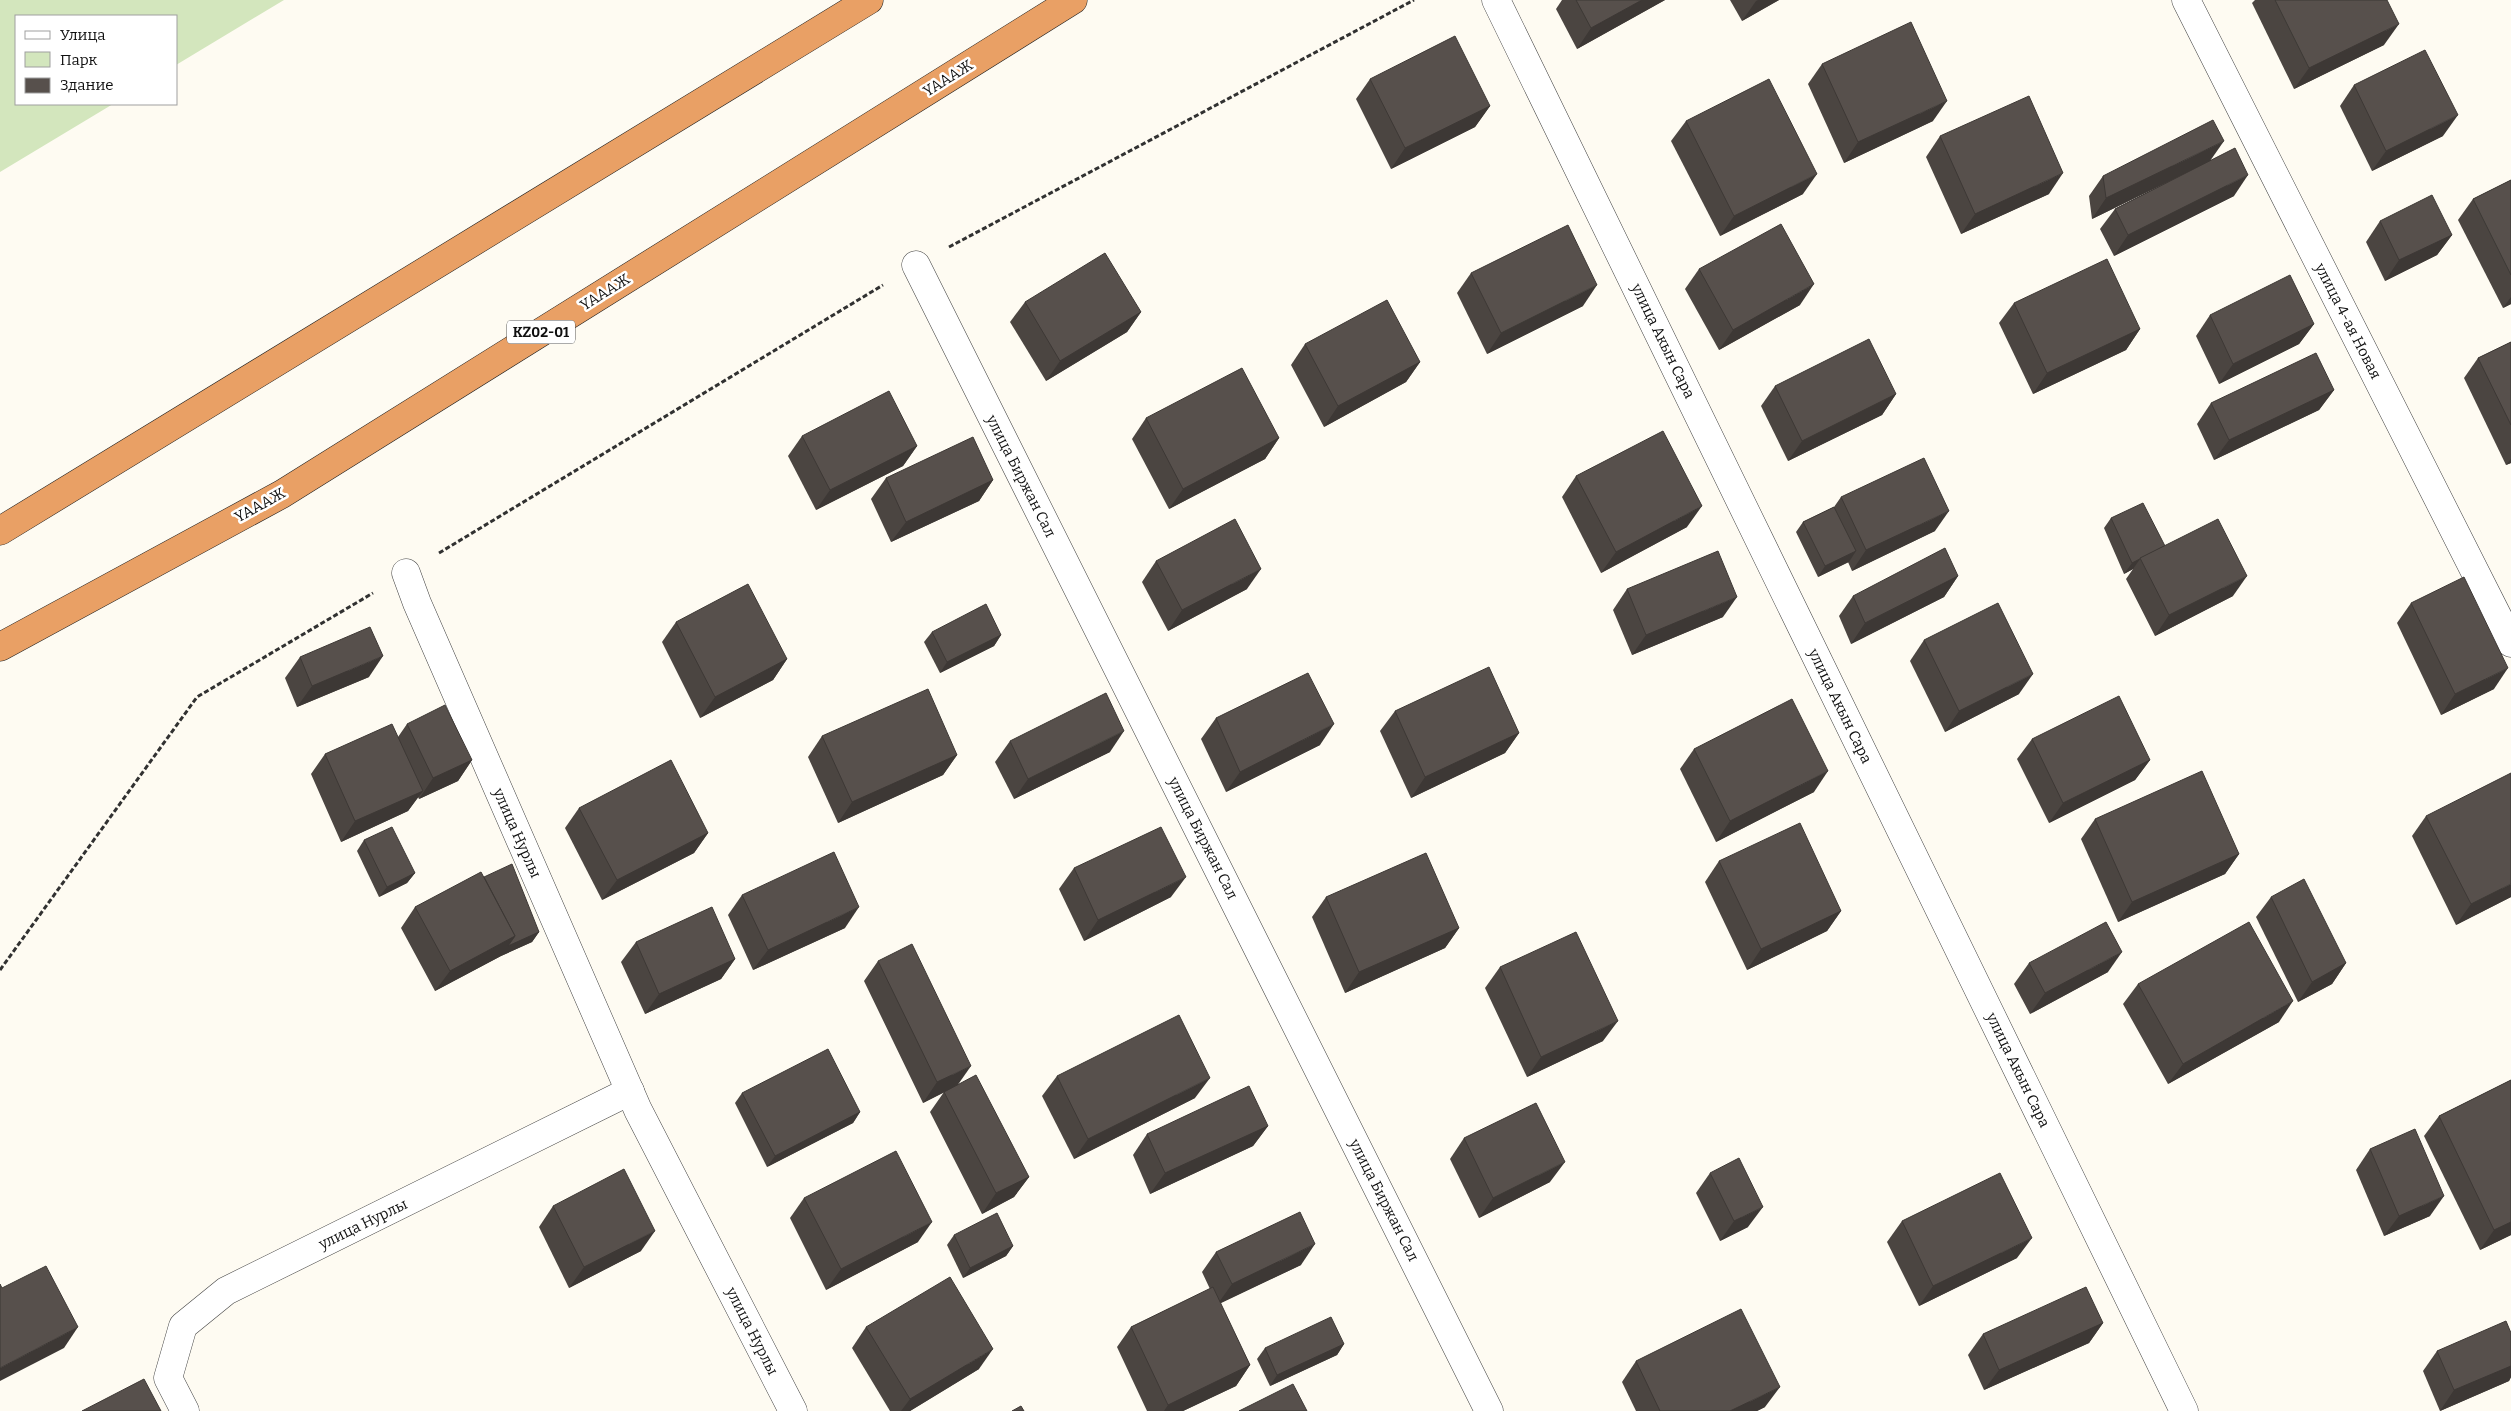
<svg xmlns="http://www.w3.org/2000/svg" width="2511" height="1411" font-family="Bitter,serif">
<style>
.green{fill:#d3e6bd}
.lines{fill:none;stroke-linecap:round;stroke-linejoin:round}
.street-casing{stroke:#424242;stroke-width:29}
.highway-casing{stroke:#202020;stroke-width:29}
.path{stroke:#313131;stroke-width:3;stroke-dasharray:5 2.5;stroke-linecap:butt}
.street{stroke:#fff;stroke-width:28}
.highway{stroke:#e9a065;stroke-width:28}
.wall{fill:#4b4541}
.shaded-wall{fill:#3d3835}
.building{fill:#57504c;stroke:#3d3835}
.labels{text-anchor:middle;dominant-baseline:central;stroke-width:5;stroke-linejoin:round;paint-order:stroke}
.shield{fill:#fff;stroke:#575757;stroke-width:1}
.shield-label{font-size:14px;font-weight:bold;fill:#0f0f0f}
.street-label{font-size:15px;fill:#0f0f0f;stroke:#fff}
</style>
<rect width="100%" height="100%" fill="#fefbf2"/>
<polygon class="green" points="0,0 284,0 176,65 176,16 16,16 16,104 113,104 0,172"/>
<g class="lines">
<g class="street-casing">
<g id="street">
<polyline points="1496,0 2184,1411"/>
<polyline points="2186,0 2511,643"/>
<polyline points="916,265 1489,1411"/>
<polyline points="406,573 417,603 638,1110 793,1411"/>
<polyline points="185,1411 168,1378 183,1326 226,1291 630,1091"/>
</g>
</g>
<g class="highway-casing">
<g id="highway">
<polyline points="0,531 869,0"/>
<polyline points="0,647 282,494 1073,0"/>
</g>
</g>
<g class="path">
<polyline points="949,247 1414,0"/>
<polyline points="439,553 883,285"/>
<polyline points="0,970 197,697 373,593"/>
</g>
<use href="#street" class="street"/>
<use href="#highway" class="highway"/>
</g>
<g class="wall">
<polygon points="1562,0 1665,0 1577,49 1556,9"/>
<polygon points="1730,0 1779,0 1742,21"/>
<polygon points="2255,0 2387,0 2384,45 2294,89 2252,3"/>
<polygon points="1822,64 1933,121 1844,163 1808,84"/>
<polygon points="1370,79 1490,106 1475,127 1391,169 1356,99"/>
<polygon points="2354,85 2443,136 2372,171 2340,106"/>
<polygon points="1686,121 1803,194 1720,236 1671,141"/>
<polygon points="1940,136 2049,194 1961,234 1926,157"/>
<polygon points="2211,160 2234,196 2114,256 2100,229 2115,209 2166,183 2092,219 2089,196 2103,176"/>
<polygon points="2511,180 2511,304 2503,308 2458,220 2473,199"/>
<polygon points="2380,221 2452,235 2437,255 2385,281 2366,242"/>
<polygon points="1699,269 1800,305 1719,350 1685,289"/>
<polygon points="1471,273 1583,306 1487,354 1457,293"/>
<polygon points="1025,302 1141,312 1127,332 1046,381 1010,322"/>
<polygon points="2014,303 2140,329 2126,350 2033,394 1999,323"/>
<polygon points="2210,315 2314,324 2299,344 2219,384 2196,336"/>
<polygon points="2511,342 2511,463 2506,465 2464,378 2478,358"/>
<polygon points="1305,344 1420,362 1406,382 1324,427 1291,365"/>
<polygon points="1775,386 1896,394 1882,415 1788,461 1761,406"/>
<polygon points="2334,390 2319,410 2214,460 2197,424 2211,403"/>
<polygon points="1146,418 1279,438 1265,459 1169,509 1132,439"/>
<polygon points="802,436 917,446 903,466 816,510 788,456"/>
<polygon points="1576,476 1687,527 1601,573 1562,497"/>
<polygon points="886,478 993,480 979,501 891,542 871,499"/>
<polygon points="1841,497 1935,531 1852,571 1848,562 1818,577 1796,532 1803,522 1834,507"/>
<polygon points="2111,518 2165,546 2233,596 2155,636 2126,579 2133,569 2124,574 2104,528"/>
<polygon points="1156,561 1247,589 1168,631 1142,582"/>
<polygon points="1958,576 1944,597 1851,644 1839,616 1853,596"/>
<polygon points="1627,589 1723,617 1632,655 1613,610"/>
<polygon points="2411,603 2494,689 2441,715 2397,623"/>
<polygon points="676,622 787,659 773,680 700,718 662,642"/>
<polygon points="932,632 1001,635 994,646 940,673 924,642"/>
<polygon points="1924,640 2019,694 1945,732 1910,661"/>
<polygon points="300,657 369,677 297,707 285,678"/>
<polygon points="1395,711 1519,733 1505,753 1411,798 1380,731"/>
<polygon points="1216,718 1320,745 1226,792 1201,739"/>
<polygon points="407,724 472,760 458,781 419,799 418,797 408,811 341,842 311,774 325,754 398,737"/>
<polygon points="822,736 957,755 943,775 838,823 808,757"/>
<polygon points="2032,739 2150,760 2135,780 2049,823 2017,759"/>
<polygon points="1010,741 1110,752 1014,799 995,762"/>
<polygon points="1694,749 1814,792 1716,842 1680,769"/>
<polygon points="579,808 708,833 694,853 602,900 565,828"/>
<polygon points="2426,816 2511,897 2456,925 2412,836"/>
<polygon points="2095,819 2239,854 2225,874 2118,922 2081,839"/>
<polygon points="364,840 415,873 407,883 379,897 357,851"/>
<polygon points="1719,861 1841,911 1827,931 1747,970 1705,882"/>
<polygon points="1074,868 1171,897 1084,941 1059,889"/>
<polygon points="484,877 539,932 532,942 501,956 435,991 401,928 415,907"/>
<polygon points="742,895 845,928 753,970 728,915"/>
<polygon points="1326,897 1459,928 1445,948 1345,993 1312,917"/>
<polygon points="2271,897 2346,963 2332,984 2298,1002 2256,917"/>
<polygon points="636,942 735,959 721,979 645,1014 621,962"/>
<polygon points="878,961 958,1084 1029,1177 1014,1197 982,1214 930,1112 944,1092 923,1103 864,981"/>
<polygon points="2029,963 2108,972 2030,1014 2014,984"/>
<polygon points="1500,967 1603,1041 1527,1077 1485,988"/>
<polygon points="2138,984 2279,1022 2168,1084 2123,1004"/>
<polygon points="1057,1076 1195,1098 1074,1159 1042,1096"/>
<polygon points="2511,1080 2511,1235 2480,1250 2424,1136 2439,1116"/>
<polygon points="742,1093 860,1112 853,1123 767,1167 735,1103"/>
<polygon points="1268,1126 1253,1146 1150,1194 1133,1155 1147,1134"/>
<polygon points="1464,1138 1550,1182 1479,1218 1450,1159"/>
<polygon points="2370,1149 2430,1216 2384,1236 2356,1170"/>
<polygon points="1710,1173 1748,1227 1720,1241 1696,1193"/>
<polygon points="804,1198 918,1242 826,1290 790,1218"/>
<polygon points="553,1206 641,1251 569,1288 539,1227"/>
<polygon points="1902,1221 2017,1258 1919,1306 1887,1242"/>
<polygon points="954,1235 1013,1246 1006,1256 963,1278 947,1245"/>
<polygon points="1216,1252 1301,1265 1220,1303 1250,1365 1236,1386 1183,1411 1147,1411 1117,1347 1131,1327 1210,1289 1202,1272"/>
<polygon points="2103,1323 2089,1343 1984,1390 1968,1355 1983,1334"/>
<polygon points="866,1327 979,1369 910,1411 890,1411 852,1348"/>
<polygon points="2511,1333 2511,1377 2509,1381 2440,1411 2423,1371 2437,1351"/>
<polygon points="1344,1344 1337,1355 1270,1386 1257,1359 1265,1348"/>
<polygon points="1636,1361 1765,1407 1757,1411 1636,1411 1622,1382"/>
</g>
<g class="shaded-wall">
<polygon points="1642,0 1665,0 1577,49 1591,28"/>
<polygon points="1758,0 1779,0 1742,21 1756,1"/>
<polygon points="2399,24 2384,45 2294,89 2309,68"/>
<polygon points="1947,101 1933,121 1844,163 1858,142"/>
<polygon points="1490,106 1475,127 1391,169 1405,148"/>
<polygon points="2458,115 2443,136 2372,171 2386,151"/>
<polygon points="2224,141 2210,161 2092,219 2106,198"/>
<polygon points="2063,173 2049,194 1961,234 1975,214"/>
<polygon points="1817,174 1803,194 1720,236 1734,216"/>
<polygon points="2248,175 2234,196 2114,256 2128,235"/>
<polygon points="2452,235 2437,255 2385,281 2399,260"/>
<polygon points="1814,284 1800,305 1719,350 1733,330"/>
<polygon points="1597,285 1583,306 1487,354 1501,333"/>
<polygon points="2511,297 2511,304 2503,308"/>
<polygon points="1141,312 1127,332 1046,381 1060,361"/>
<polygon points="2314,324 2299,344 2219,384 2233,364"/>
<polygon points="2140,329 2126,350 2033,394 2047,373"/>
<polygon points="1420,362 1406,382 1324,427 1338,406"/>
<polygon points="2334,390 2319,410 2214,460 2229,440"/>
<polygon points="1896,394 1882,415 1788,461 1802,441"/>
<polygon points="1279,438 1265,459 1169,509 1183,489"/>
<polygon points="917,446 903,466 816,510 830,490"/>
<polygon points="2511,459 2511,463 2506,465"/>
<polygon points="993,480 979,501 891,542 906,522"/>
<polygon points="1702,506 1687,527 1601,573 1616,552"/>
<polygon points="1949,511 1935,531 1852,571 1866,550"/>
<polygon points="1856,551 1849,562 1818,577 1825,566"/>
<polygon points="2140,559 2133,569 2124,574 2132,563"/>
<polygon points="1261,569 1247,589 1168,631 1182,610"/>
<polygon points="1958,576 1944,597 1851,644 1865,623"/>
<polygon points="2247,576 2233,596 2155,636 2169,615"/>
<polygon points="1737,597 1723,617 1632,655 1646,635"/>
<polygon points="1001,635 994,646 940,673 947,662"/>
<polygon points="383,656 369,677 297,707 312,686"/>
<polygon points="787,659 773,680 700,718 715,697"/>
<polygon points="2508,668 2494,689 2441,715 2455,694"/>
<polygon points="2033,674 2019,694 1945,732 1959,711"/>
<polygon points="1334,724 1320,745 1226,792 1240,772"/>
<polygon points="1124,731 1110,752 1014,799 1028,779"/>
<polygon points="1519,733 1505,753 1411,798 1425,777"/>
<polygon points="957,755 943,775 838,823 852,802"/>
<polygon points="472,760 458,781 419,799 433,778"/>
<polygon points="2150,760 2135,780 2049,823 2063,803"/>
<polygon points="1828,771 1814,792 1716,842 1730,821"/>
<polygon points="423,791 408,811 341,842 355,821"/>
<polygon points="708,833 694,853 602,900 617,880"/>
<polygon points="2239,854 2225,874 2118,922 2132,902"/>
<polygon points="415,873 407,883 379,897 387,887"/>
<polygon points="1186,877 1171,897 1084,941 1098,920"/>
<polygon points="2511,884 2511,897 2456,925 2471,904"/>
<polygon points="859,907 845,928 753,970 768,950"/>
<polygon points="1841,911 1827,931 1747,970 1761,949"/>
<polygon points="1459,928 1445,948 1345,993 1359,972"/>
<polygon points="539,932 532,942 501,956 435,991 450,971 515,936"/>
<polygon points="2122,952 2108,972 2030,1014 2045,993"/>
<polygon points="735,959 721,979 645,1014 659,994"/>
<polygon points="2346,963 2332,984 2298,1002 2312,982"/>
<polygon points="2293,1001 2279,1022 2168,1084 2183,1064"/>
<polygon points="1618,1021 1603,1041 1527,1077 1541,1057"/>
<polygon points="971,1066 957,1086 923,1103 937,1082"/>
<polygon points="1210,1078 1195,1098 1074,1159 1088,1139"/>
<polygon points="860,1112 853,1123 767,1167 775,1156"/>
<polygon points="1268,1126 1253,1146 1150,1194 1165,1173"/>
<polygon points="1565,1162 1550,1182 1479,1218 1493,1198"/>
<polygon points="1029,1177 1014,1197 982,1214 996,1193"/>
<polygon points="2444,1196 2430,1216 2384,1236 2399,1216"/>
<polygon points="1763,1207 1748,1227 1720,1241 1734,1221"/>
<polygon points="932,1222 918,1242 826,1290 841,1269"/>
<polygon points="2511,1222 2511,1235 2480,1250 2494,1230"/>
<polygon points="655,1231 641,1251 569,1288 584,1267"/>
<polygon points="2032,1238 2017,1258 1919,1306 1933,1286"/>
<polygon points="1315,1244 1301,1265 1217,1305 1232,1284"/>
<polygon points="1013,1246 1006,1256 963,1278 970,1268"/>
<polygon points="2103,1323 2089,1343 1984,1390 1999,1370"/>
<polygon points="78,1327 64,1348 0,1381 0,1368"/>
<polygon points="1344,1344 1337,1355 1270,1386 1277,1375"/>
<polygon points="993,1349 979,1369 910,1411 901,1411 910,1399"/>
<polygon points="1250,1365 1236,1386 1183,1411 1164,1411 1168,1405"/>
<polygon points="2511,1366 2511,1377 2509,1381 2440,1411 2454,1390"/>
<polygon points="1780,1387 1765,1407 1757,1411 1730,1411"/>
</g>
<g class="building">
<polygon points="1576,0 1642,0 1591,28"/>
<polygon points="2275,0 2387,0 2399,24 2309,68"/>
<polygon points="1911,22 1947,101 1858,142 1822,64"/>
<polygon points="1455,36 1490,106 1405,148 1370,79"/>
<polygon points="2425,50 2458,115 2386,151 2354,85"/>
<polygon points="1769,79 1817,174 1734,216 1686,121"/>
<polygon points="2029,96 2063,173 1975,214 1940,136"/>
<polygon points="2213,120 2224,141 2106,198 2103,176"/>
<polygon points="2235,148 2248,175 2128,235 2115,209"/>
<polygon points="2511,180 2511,275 2473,199"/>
<polygon points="2432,195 2452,235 2399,260 2380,221"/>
<polygon points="1781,224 1814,284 1733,330 1699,269"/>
<polygon points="1568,225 1597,285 1501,333 1471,273"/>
<polygon points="1105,253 1141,312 1060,361 1025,302"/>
<polygon points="2107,259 2140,329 2047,373 2014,303"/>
<polygon points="2290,275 2314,324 2233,364 2210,315"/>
<polygon points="1387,300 1420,362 1338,406 1305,344"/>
<polygon points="1869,339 1896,394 1802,441 1775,386"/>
<polygon points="2511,342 2511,425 2478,358"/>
<polygon points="2316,353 2334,390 2229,440 2211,403"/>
<polygon points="1242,368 1279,438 1183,489 1146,418"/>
<polygon points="889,391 917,446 830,490 802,436"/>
<polygon points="1663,431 1702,506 1616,552 1576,476"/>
<polygon points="973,437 993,480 906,522 886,478"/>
<polygon points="1924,458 1949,511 1866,550 1841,497"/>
<polygon points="2143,503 2165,546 2132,563 2111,518"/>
<polygon points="1834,507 1856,551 1825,566 1803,522"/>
<polygon points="1235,519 1261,569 1182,610 1156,561"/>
<polygon points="2218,519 2247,576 2169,615 2140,558"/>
<polygon points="1945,548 1958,576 1865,623 1853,596"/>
<polygon points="1718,551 1737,597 1646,635 1627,589"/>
<polygon points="2464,577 2508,668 2455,694 2411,603"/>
<polygon points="748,584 787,659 715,697 676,622"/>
<polygon points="1998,603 2033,674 1959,711 1924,640"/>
<polygon points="986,604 1001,635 947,662 932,632"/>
<polygon points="370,627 383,656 312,686 300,657"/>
<polygon points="1489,667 1519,733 1425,777 1395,711"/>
<polygon points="1308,673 1334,724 1240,772 1216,718"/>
<polygon points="928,689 957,755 852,802 822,736"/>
<polygon points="1106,693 1124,731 1028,779 1010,741"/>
<polygon points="2119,696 2150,760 2063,803 2032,739"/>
<polygon points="1792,699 1828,771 1730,821 1694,749"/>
<polygon points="445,705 472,760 433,778 407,724"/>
<polygon points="392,724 423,791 355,821 325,754"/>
<polygon points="671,760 708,833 617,880 579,808"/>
<polygon points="2202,771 2239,854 2132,902 2095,819"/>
<polygon points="2511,773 2511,884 2471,904 2426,816"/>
<polygon points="1800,823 1841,911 1761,949 1719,861"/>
<polygon points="392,827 415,873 387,887 364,840"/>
<polygon points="1161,827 1186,877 1098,920 1074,868"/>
<polygon points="834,852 859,907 768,950 742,895"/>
<polygon points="1426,853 1459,928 1359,972 1326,897"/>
<polygon points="512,864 539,932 508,946 515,936 484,877"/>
<polygon points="481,872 515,936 450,971 415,907"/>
<polygon points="2304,879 2346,963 2312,982 2271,897"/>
<polygon points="712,907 735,959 659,994 636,942"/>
<polygon points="2106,922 2122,952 2045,993 2029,963"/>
<polygon points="2249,922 2293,1001 2183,1064 2138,984"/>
<polygon points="1576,932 1618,1021 1541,1057 1500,967"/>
<polygon points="912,944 971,1066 937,1082 878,961"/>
<polygon points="1179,1015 1210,1078 1088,1139 1057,1076"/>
<polygon points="828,1049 860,1112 775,1156 742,1093"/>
<polygon points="976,1075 1029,1177 996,1193 944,1092"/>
<polygon points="2511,1080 2511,1222 2494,1230 2439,1116"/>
<polygon points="1249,1086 1268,1126 1165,1173 1147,1134"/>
<polygon points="1536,1103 1565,1162 1493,1198 1464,1138"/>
<polygon points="2415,1129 2444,1196 2399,1216 2370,1149"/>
<polygon points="896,1151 932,1222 841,1269 804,1198"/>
<polygon points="1739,1158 1763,1207 1734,1221 1710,1173"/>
<polygon points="624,1169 655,1231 584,1267 553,1206"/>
<polygon points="2000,1173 2032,1238 1933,1286 1902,1221"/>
<polygon points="1300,1212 1315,1244 1232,1284 1216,1252"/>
<polygon points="997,1213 1013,1246 970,1268 954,1235"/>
<polygon points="46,1266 78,1327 0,1368 0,1284 2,1288"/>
<polygon points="950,1277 993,1349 910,1399 866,1327"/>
<polygon points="1213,1287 1250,1365 1168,1405 1131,1327"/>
<polygon points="2086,1287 2103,1323 1999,1370 1983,1334"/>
<polygon points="1741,1309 1780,1387 1730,1411 1660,1411 1636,1361"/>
<polygon points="1331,1317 1344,1344 1277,1375 1265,1348"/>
<polygon points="2506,1321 2511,1333 2511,1366 2454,1390 2437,1351"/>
<polygon points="144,1379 161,1411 82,1411"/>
<polygon points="1293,1384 1307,1411 1239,1411"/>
<polygon points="1021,1406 1024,1411 1012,1411"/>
</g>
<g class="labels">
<rect class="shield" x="507" y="320.5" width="68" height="23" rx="4"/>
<g class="shield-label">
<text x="541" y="332">KZ02-01</text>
</g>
<g class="street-label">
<text transform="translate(948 78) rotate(-32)">ҮАААЖ</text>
<text transform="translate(605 292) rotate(-32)">ҮАААЖ</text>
<text transform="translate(2348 321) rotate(63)">улица 4-ая Новая</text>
<text transform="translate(1663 341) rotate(64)">улица Акын Сара</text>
<text transform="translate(1021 476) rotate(63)">улица Биржан Сал</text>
<text transform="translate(260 505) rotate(-29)">ҮАААЖ</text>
<text transform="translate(1840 706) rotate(64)">улица Акын Сара</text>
<text transform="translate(517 833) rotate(66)">улица Нурлы</text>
<text transform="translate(1203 838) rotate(63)">улица Биржан Сал</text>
<text transform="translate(2018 1070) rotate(64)">улица Акын Сара</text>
<text transform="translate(1384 1200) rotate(63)">улица Биржан Сал</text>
<text transform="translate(363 1224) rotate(-26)">улица Нурлы</text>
<text transform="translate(752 1331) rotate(63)">улица Нурлы</text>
</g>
</g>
<rect x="15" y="15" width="162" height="90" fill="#ffffff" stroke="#9f9f9f"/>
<rect x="25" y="31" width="25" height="8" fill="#ffffff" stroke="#9f9f9f"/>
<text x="60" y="40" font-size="15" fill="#0f0f0f">Улица</text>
<rect x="25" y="52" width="25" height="15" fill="#d3e6bd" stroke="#9f9f9f"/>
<text x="60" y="65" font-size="15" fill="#0f0f0f">Парк</text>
<rect x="25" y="78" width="25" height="15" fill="#57504c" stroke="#9f9f9f"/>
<text x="60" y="90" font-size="15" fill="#0f0f0f">Здание</text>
</svg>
